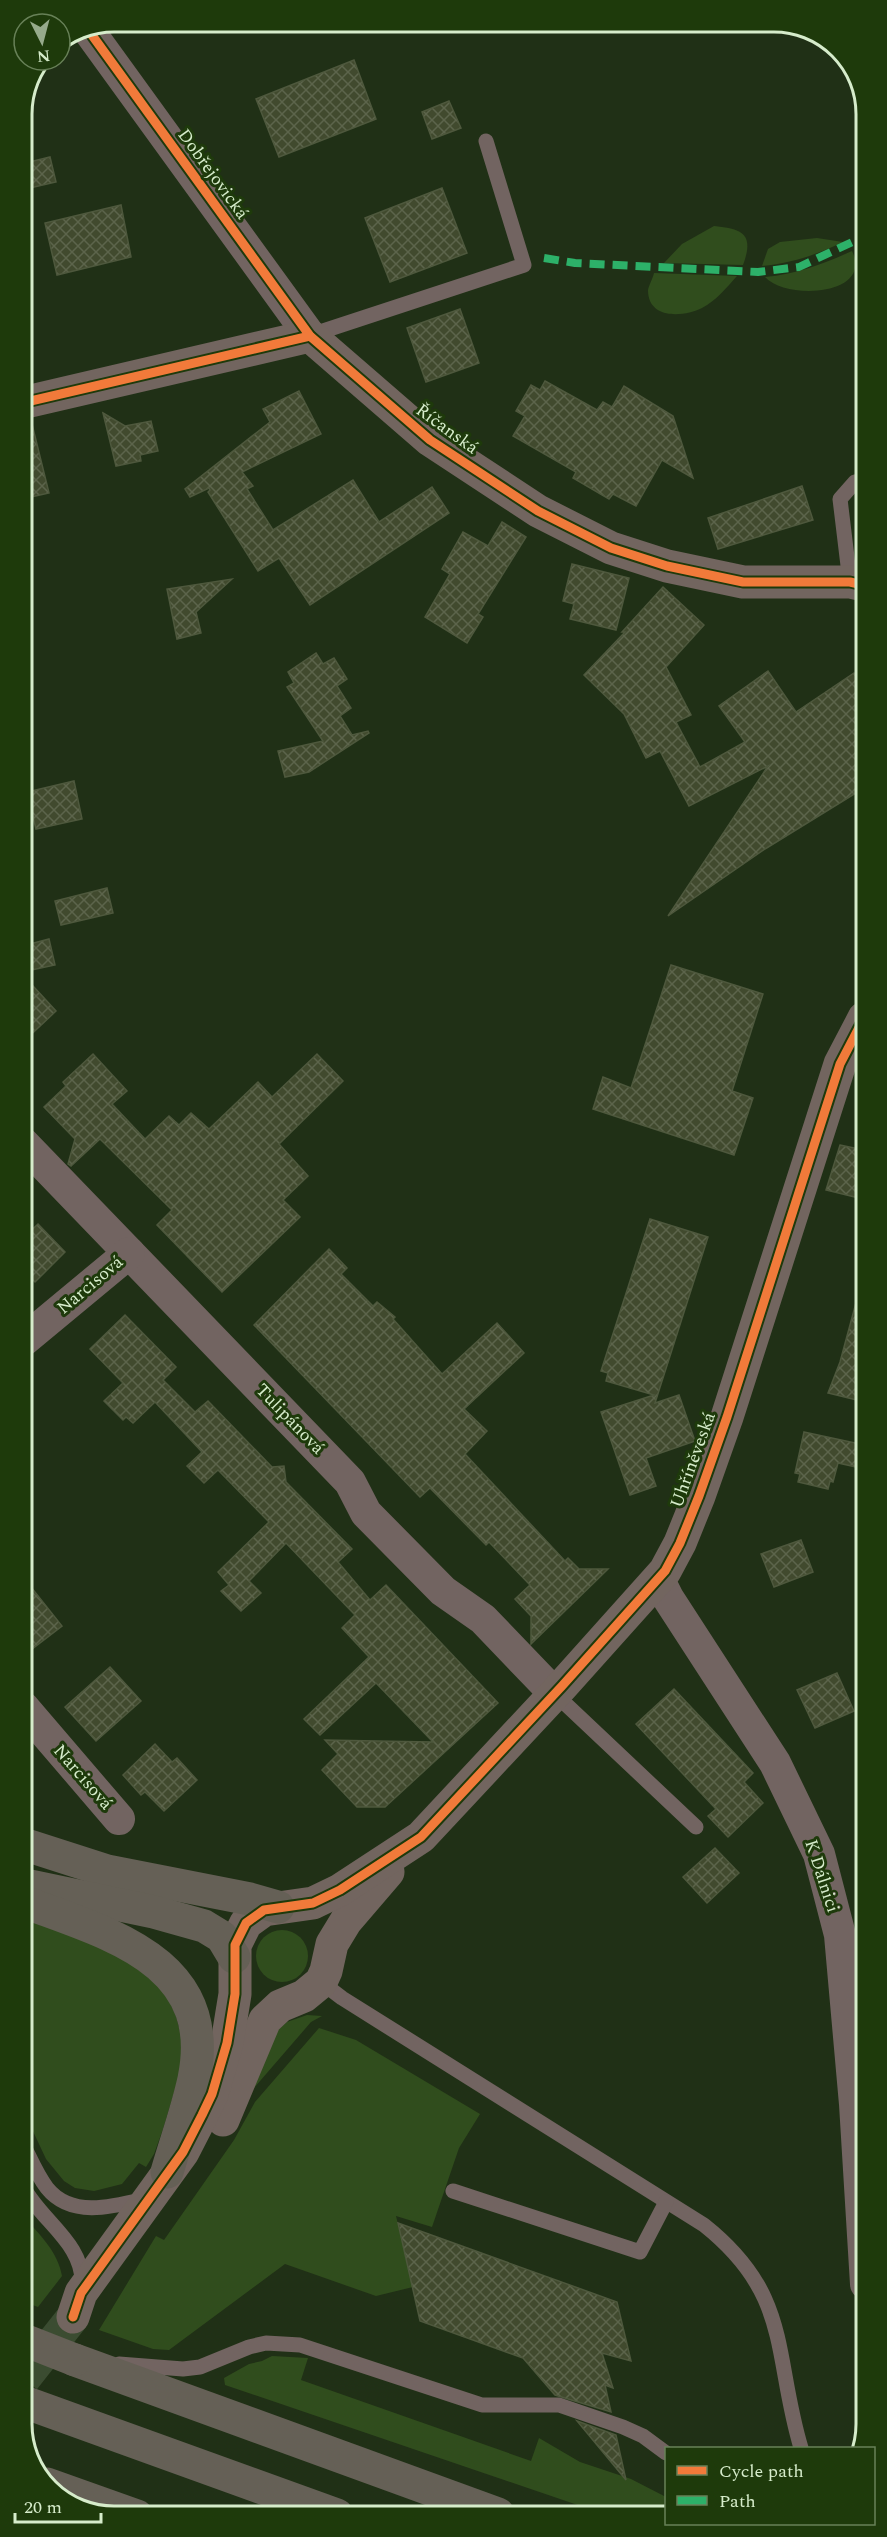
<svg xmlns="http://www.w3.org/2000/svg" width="887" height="2537" font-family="Spectral,serif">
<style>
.green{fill:#304d1d}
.building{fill:url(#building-cross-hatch);stroke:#4e583d;stroke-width:1.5}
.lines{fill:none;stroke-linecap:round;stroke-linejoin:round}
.secondary-tunnel{stroke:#3b4c31;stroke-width:33;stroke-dasharray:33 16;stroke-linecap:butt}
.lane{stroke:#726461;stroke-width:15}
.street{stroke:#726461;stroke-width:32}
.secondary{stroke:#72655f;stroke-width:33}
.highway{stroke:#656056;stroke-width:33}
.highway-bridge{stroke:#656056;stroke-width:33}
.quiet{stroke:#2db169;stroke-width:8;stroke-dasharray:15 8;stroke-linecap:butt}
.cycleway-casing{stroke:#1e3a0b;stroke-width:13}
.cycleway{stroke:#f17a3a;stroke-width:9}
.labels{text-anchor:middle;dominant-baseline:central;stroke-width:6;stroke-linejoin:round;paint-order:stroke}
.street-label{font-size:18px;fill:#d6eccb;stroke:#1e3a0b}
.rim{fill:none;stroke:#d6eccb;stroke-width:3}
</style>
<defs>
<pattern id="building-cross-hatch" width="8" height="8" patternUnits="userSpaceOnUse" patternTransform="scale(1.5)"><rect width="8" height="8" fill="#414a2e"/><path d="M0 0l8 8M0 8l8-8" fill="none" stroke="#5c644b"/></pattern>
</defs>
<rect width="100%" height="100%" fill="#203016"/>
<g class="green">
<path d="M 714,226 C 744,229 754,235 743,265 L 664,263 L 682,244 Z"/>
<path d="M 817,238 L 843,242 C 816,255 792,263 762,266 L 768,249 L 780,242 Z"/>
<path d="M 852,251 C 874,295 787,301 765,277 C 798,274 823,264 852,251 Z"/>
<path d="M 654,273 L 737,276 C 727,287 716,301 702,308 C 684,317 648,320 648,290 C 649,285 653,278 654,273 Z"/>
<polygon points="24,1915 121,1956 164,1990 176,2016 182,2039 183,2063 163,2129 154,2154 146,2167 139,2163 122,2184 94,2191 75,2188 64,2181 46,2159 24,2112"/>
<circle cx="282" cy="1956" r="26"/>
<polygon points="307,2015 322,2016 311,2022 236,2109 270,2037 287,2022"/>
<polygon points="319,2028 356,2040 480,2114 459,2148 432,2227 396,2216 413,2287 376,2296 285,2264 169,2350 153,2349 99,2330 156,2236 164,2240 234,2140 255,2102"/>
<path d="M 24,2217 C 40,2235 58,2252 62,2276 L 38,2307 L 24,2302 Z"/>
<polygon points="272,2356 308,2358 301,2380 531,2461 539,2438 580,2462 631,2479 666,2497 666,2513 604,2514 225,2385 224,2378 249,2364 262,2361"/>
</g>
<g class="building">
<polygon points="354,60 376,119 279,157 256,99"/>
<polygon points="449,101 461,128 432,139 422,112"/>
<polygon points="50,157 56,182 21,190 21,164"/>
<polygon points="442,188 467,253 390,282 365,218"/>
<polygon points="121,205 131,257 57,275 45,223"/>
<polygon points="460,309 479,363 426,382 407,328"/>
<polygon points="545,381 597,410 603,402 612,407 624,386 673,416 693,478 662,460 636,506 613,494 609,499 573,478 576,472 513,436 525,416 516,411 531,385 540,390"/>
<polygon points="299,391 321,434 242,472 253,486 247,489 273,530 353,480 379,522 432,487 449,513 310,605 279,558 258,571 208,492 210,490 209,488 190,497 185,489 270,422 263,409"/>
<polygon points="103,413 125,426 151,421 158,451 140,455 141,461 116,466"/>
<polygon points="31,420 49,493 22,499 22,421"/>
<polygon points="802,486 813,520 718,549 708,518"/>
<polygon points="502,522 526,537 478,614 483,617 467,643 425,617 450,574 442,569 463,532 488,546"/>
<polygon points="572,564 629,578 616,630 570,619 574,604 563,601"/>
<polygon points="232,579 196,612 201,633 177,639 167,589"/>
<polygon points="663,587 704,625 666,667 691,715 676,722 700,767 745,742 719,706 768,671 796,712 854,673 864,688 864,788 765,849 668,916 768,766 689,806 660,751 646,758 624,714 584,675 625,632 622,632"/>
<polygon points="316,653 323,664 334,658 347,679 337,686 351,708 340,716 352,735 368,731 369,733 309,772 285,777 278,751 323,741 287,687 294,683 288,672"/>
<polygon points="74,781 82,819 36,829 27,792"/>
<polygon points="107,888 113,913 61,925 55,901"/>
<polygon points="49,939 55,965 22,972 22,946"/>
<polygon points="671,965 763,994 732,1091 753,1098 734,1155 593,1109 603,1077 631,1088"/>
<polygon points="22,974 56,1011 22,1043"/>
<polygon points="93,1054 127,1091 112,1104 145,1139 169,1116 179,1125 191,1113 209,1129 258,1082 272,1097 317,1054 343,1081 279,1144 308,1176 283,1200 300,1217 222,1292 157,1225 172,1210 100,1139 71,1166 68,1164 75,1139 44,1107 66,1086 63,1082"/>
<polygon points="840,1145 864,1150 864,1171 855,1197 826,1190"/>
<polygon points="650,1219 708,1237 655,1403 679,1395 695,1441 646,1458 656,1486 630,1495 601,1412 654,1395 606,1381 608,1373 601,1371"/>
<polygon points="38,1224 65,1252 35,1282 23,1270 23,1238"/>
<polygon points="329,1249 347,1268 341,1274 373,1306 377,1302 395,1317 393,1319 442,1374 497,1323 524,1353 464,1409 487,1431 465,1454 565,1561 568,1558 579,1569 608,1569 531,1644 531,1616 515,1599 530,1585 489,1542 486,1545 430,1488 420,1497 254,1325"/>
<polygon points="857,1299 864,1299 865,1402 828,1393 840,1362"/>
<polygon points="125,1315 176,1367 163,1380 195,1412 208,1401 272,1467 284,1466 286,1482 352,1549 338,1562 370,1600 386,1585 498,1703 385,1807 357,1807 322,1770 338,1754 325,1740 433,1742 376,1683 320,1735 304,1719 369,1657 342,1628 355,1615 286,1543 249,1581 261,1593 241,1611 221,1591 229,1585 218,1572 269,1522 218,1470 204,1483 187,1466 202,1452 155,1402 133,1423 126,1417 123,1420 104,1401 123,1383 90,1349"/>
<polygon points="804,1432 865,1445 865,1469 838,1463 833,1482 830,1481 828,1489 798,1482 800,1474 795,1473"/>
<polygon points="801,1540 813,1572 774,1587 761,1554"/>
<polygon points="23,1577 62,1626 23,1656"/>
<polygon points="110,1667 141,1701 96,1741 65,1707"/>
<polygon points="837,1673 854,1711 815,1728 797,1690"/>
<polygon points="674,1689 753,1773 744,1782 763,1803 728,1837 708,1816 716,1809 636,1724"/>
<polygon points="155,1744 172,1762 177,1758 197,1780 164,1811 145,1792 141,1795 123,1775"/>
<polygon points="715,1848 739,1873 707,1903 683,1877"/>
<polygon points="398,2223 617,2302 631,2361 602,2353 613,2388 605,2385 611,2412 555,2395 523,2358 420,2321"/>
<polygon points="577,2421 616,2435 626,2480"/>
</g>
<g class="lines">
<polyline class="secondary-tunnel" points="24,2379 73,2317"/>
<g class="lane">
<polyline points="311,335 524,265 486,141"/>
<polyline points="850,582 840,499 855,482 863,480"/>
<polyline points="863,914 864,916"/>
<polyline points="555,1694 696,1827"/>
<path d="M 321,1982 L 342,1998 L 704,2225 C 792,2295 773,2354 801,2448"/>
<path d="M 24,2146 C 31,2160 37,2175 47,2188 C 71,2218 112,2207 144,2199"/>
<path d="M 24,2188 C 41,2221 85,2244 82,2286"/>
<polyline points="453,2191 640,2252 666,2202"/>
<polyline points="119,2364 183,2369 200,2367 249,2347 266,2343 300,2345 482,2405 559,2405 623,2427 643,2436 666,2453"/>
</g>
<g class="street">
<polyline points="89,31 310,336"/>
<polyline points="23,1143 350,1482 366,1513 443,1591 483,1619 555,1694"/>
<polyline points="23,1341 129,1253"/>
<polyline points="659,1580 668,1598 775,1763 819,1854 840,1935 855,2104 866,2284"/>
<polyline points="23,1707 119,1819"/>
</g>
<g class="secondary">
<polyline points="22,403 310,336 430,440 538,511 611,548 667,566 743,582 850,582 863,585"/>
<polyline points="223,2120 265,2020 280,2006 304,1996 321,1982 326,1971 332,1944 346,1921 388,1872"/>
<polyline points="73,2317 81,2293 183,2152 202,2115 212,2094 227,2043 235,1994 235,1945 246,1923 264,1910 313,1903 340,1890 421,1837 562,1686 665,1571 680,1543 699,1496 727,1417 840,1064 864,1018"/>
</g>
<g class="highway">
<polyline points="23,1844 107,1871 250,1899 278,1907"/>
<polyline points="25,1885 154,1912 204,1926 222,1937 234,1957"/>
<path d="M 24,1902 C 109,1934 218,1961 194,2079 C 187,2111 176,2141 167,2172"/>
<polyline points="75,2360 498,2514"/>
<polyline points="24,2402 337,2515"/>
<polyline points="47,2484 137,2516"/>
</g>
<polyline class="highway-bridge" points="24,2340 75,2360"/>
<polyline class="quiet" points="544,258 575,263 758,272 799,267 863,237"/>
<g class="cycleway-casing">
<g id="cycleway">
<polyline points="89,31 310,336 430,440 538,511 611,548 667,566 743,582 850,582 863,585"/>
<polyline points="22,403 310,336"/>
<polyline points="73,2317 81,2293 183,2152 202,2115 212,2094 227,2043 235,1994 235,1945 246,1923 264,1910 313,1903 340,1890 421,1837 562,1686 665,1571 680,1543 699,1496 727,1417 840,1064 864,1018"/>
</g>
</g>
<use href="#cycleway" class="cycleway"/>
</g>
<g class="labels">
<g class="street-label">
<text transform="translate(213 174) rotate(54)">Dobřejovická</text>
<text transform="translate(447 429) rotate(36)">Říčanská</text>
<text transform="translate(90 1285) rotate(-40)">Narcisová</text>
<text transform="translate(290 1419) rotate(46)">Tulipánová</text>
<text transform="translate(693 1460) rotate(-70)">Uhříněveská</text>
<text transform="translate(83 1777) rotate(49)">Narcisová</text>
<text transform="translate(822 1876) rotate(72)">K Dálnici</text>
</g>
</g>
<path d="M0 0H887V2537H0ZM114 32H774A82 82 0 0 1 856 114V2424A82 82 0 0 1 774 2506H114A82 82 0 0 1 32 2424V114A82 82 0 0 1 114 32Z" fill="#1e3a0b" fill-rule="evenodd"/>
<path class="rim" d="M114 32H774A82 82 0 0 1 856 114V2424A82 82 0 0 1 774 2506H114A82 82 0 0 1 32 2424V114A82 82 0 0 1 114 32Z"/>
<rect x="665" y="2447" width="210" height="78" fill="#1e3a0b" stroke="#688158" stroke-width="1.5"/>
<rect x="677" y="2466" width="30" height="9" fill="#f17a3a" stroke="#688158" stroke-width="1.5"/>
<text x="719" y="2477" font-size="18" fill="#d6eccb">Cycle path</text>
<rect x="677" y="2496" width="30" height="9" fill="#2db169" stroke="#688158" stroke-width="1.5"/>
<text x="719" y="2507" font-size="18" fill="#d6eccb">Path</text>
<g transform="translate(42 42) rotate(174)"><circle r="28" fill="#1e3a0b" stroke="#688158" stroke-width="1.5"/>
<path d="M0-4.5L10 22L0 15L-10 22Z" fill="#96aa8c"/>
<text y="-9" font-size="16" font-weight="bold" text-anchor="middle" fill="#d6eccb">N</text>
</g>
<path d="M15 2513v9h86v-9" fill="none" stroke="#d6eccb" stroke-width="3"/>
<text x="24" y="2513" font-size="18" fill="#d6eccb" stroke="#1e3a0b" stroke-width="4.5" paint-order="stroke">20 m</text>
</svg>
